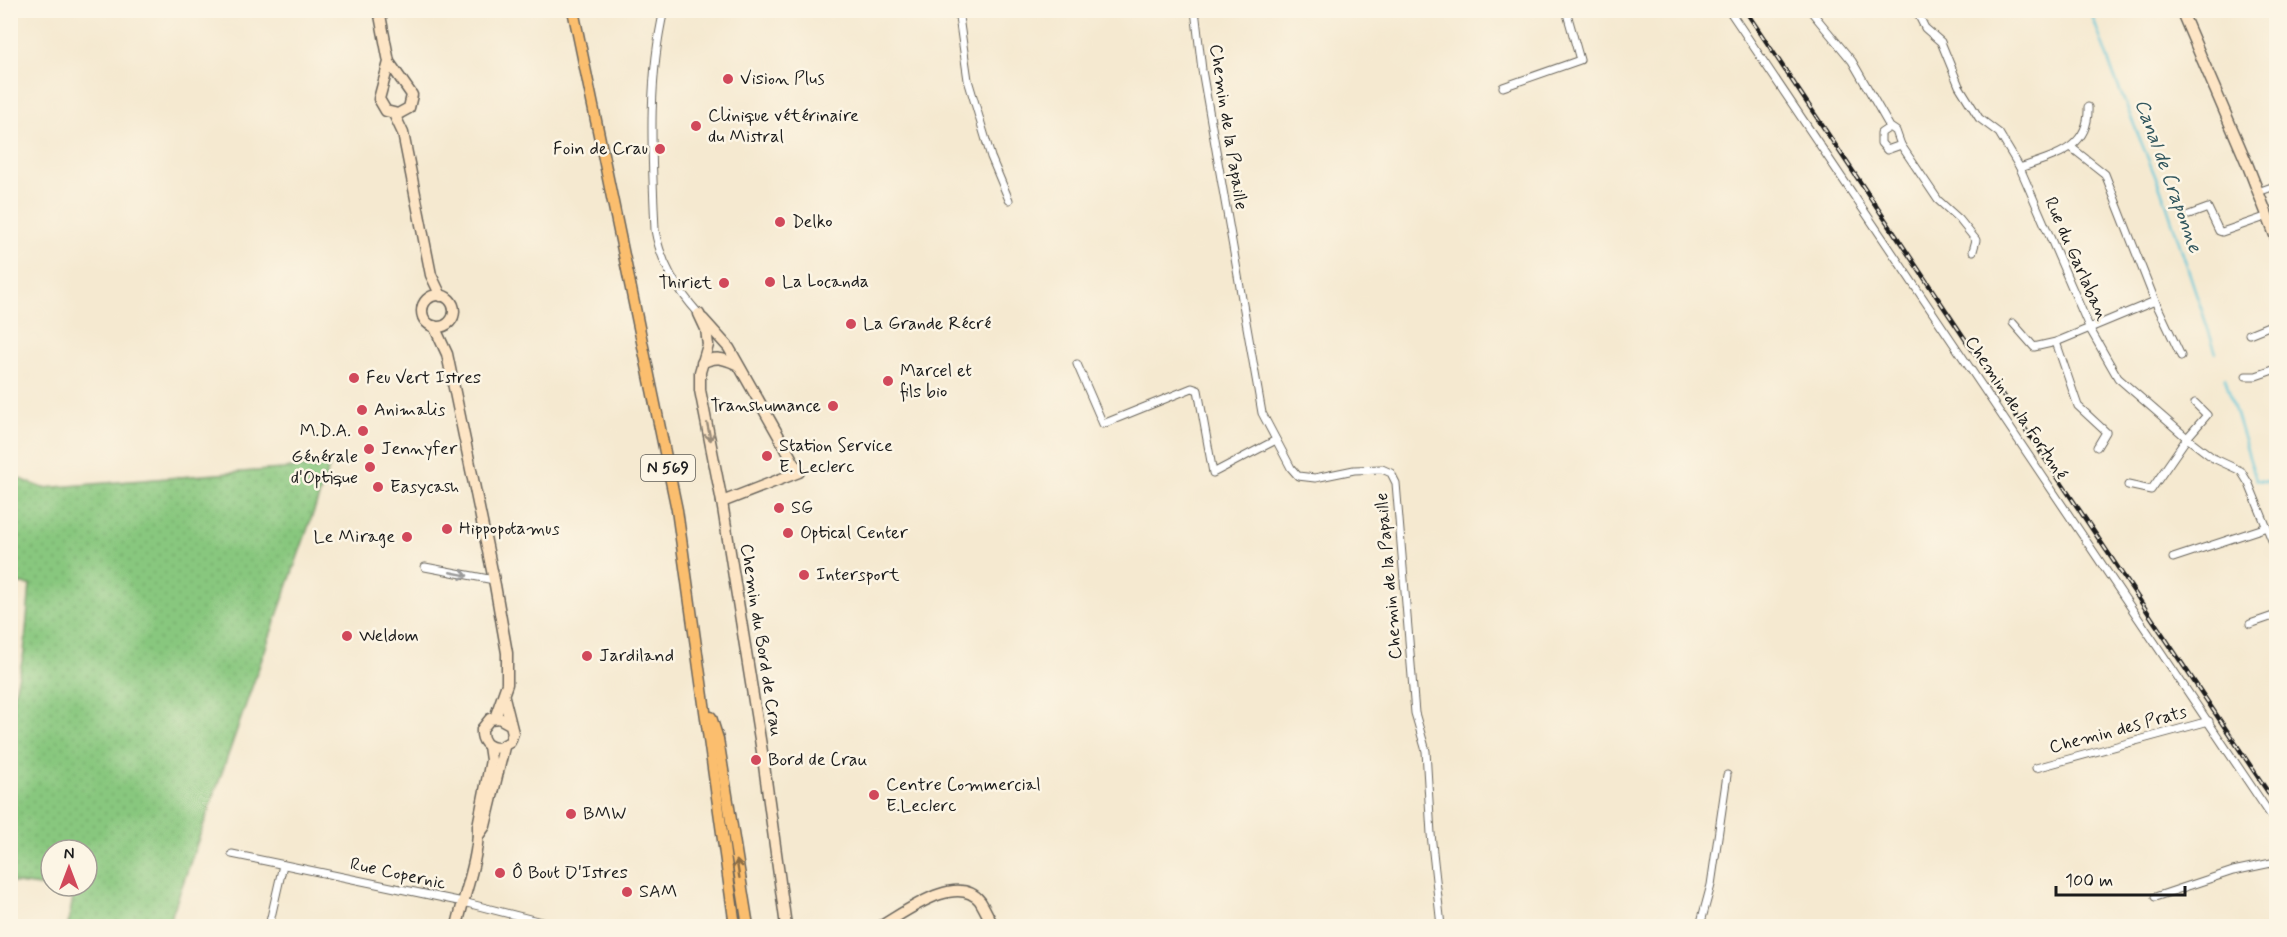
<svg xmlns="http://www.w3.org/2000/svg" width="2287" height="937" font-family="Mynerve,sans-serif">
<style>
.grass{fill:url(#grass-dots);stroke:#52724d;stroke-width:1.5;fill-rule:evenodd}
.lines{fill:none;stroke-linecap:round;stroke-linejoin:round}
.stream{stroke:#5cc4d9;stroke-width:2}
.street-casing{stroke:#68645b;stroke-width:9}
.secondary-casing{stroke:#68645b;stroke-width:13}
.primary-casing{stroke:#68645b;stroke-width:13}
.street{stroke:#fff;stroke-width:7}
.secondary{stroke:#fde5c5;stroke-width:10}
.primary{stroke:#fbbe6e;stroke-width:10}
.rail-casing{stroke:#1c1c1c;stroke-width:4.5}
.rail{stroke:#fcf5e5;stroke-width:2;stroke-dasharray:7;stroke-linecap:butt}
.oneway{stroke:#988b79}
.oneway2{stroke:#999}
.oneway3{stroke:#8c6d45}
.poi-dot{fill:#d1495b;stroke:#fcf5e5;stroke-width:2}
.labels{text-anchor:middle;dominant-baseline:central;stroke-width:5;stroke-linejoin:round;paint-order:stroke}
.shield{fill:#fcf5e5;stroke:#5f5d58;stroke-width:1.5}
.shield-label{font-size:16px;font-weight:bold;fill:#1c1c1c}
.poi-label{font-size:18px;fill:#1c1c1c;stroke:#fcf5e5;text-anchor:start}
.street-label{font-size:18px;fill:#1c1c1c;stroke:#fcf5e5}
.water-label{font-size:20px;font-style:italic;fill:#32575e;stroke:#fcf5e5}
</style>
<defs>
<pattern id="grass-dots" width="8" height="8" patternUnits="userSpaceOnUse" patternTransform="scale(1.5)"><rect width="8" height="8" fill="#88c77e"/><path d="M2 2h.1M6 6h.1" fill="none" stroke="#75aa6c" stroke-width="1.8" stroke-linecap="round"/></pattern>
</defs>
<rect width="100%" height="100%" fill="#fcf5e5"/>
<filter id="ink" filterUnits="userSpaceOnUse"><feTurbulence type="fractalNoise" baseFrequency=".0167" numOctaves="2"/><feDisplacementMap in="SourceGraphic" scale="12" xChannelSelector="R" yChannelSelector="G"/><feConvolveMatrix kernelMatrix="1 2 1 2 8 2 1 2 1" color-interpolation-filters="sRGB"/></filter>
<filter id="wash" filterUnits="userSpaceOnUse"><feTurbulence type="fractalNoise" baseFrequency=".008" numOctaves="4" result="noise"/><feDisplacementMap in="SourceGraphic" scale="24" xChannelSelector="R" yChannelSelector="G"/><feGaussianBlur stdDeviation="1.35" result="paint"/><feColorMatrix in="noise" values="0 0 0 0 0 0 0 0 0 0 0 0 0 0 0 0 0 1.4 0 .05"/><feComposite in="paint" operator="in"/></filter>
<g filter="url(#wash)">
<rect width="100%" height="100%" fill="#f5e9d0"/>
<path class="grass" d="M 330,465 L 168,926 L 68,926 L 74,891 L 11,882 L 11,708 L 24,653 L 30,585 L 11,583 L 11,475 L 43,488 ZM 51,850 L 87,850 L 87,886 L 51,886 Z"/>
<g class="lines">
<g class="stream">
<polyline points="2090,10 2114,76 2165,200 2216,353"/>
<polyline points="2225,378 2256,480 2271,482 2276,499"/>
</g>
</g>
</g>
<g filter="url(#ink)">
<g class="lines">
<g class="street-casing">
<g id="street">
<path d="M 664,10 C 647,83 652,157 655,230 C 661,264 677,289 699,314"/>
<polyline points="958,10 968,80 991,157 1009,200"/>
<polyline points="1195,10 1202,70 1262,413 1291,468 1298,476 1315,478 1354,470 1382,469 1391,473 1396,483 1415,713 1426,751 1431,834 1441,926"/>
<polyline points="1729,10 2276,823"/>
<polyline points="1810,10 1852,61 1890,127 1896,131 1901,145 1887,150 1881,143 1881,133 1890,127"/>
<polyline points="1916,10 1925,28 1941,42 1959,86 1979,118 1999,133 2020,168 2090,329 2118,378 2187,438 2213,458 2241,471 2249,484 2276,550"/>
<polyline points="1503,87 1580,60 1566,10"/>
<polyline points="1901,145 1938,200 1959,219 1976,240 1973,251"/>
<polyline points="2072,148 2105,174 2155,301 2181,356"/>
<path d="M 2020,168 C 2052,156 2090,150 2088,107"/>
<polyline points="2258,192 2272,187 2276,182"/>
<polyline points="2189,215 2208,208 2219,231 2222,232 2268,216"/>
<polyline points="2013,323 2034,347 2056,342 2155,301"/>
<polyline points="2249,334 2276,323"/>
<polyline points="2056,342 2078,406 2106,432 2097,447"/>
<polyline points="1077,364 1103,424 1192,388 1198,390 1213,473 1276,440"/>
<polyline points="2246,376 2256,376 2276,369"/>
<polyline points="2128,485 2151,490 2187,438 2207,415 2195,403"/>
<polyline points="2173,558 2267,527"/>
<polyline points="425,567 494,580"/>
<polyline points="2250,624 2276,615"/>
<polyline points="2036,768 2209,721"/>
<polyline points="232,854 463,902 557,926"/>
<polyline points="2155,897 2233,871 2276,862"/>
<polyline points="269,926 283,865"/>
<polyline points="1700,926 1711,885 1727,775"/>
</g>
</g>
<g class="secondary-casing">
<g id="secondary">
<polyline points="379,10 389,62 412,95 409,108 398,114 386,111 379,99 389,62"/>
<polyline points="2181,10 2248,166 2276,238"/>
<polyline points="394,114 403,133 431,275 441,296"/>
<circle cx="438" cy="311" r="16"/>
<polyline points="699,314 706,329 708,345 700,372 700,390 722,502 763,758 786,926"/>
<polyline points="703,319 729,348 799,472 722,502"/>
<polyline points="434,326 447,354 495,585 507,653 507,684 495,718"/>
<path d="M 702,363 C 715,356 723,358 736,364"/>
<path d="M 504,697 L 513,733 L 510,742 L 499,748 C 487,748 481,741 482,729 L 490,719 L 499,718 L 510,724"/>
<polyline points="478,836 485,826 504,747"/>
<path d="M 457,926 C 464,894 479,858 478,826 L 491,760 L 489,746"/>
<path d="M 881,926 C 904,913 957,872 980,901 C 985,909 989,918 993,926"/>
</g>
</g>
<g class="primary-casing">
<g id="primary">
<polyline points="573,10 677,510 735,926"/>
<polyline points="711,717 718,739 748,926"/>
</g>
</g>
<use href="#street" class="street"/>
<use href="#secondary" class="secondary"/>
<use href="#primary" class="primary"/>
<g class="rail-casing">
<polyline id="rail" points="1745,10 2276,804"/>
</g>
<use href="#rail" class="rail"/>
</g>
<defs><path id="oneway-shaft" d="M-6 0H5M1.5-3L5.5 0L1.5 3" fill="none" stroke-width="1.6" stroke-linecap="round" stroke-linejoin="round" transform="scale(1.5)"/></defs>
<use class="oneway" href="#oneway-shaft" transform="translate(709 432) rotate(78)"/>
<use class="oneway2" href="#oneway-shaft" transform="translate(459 574) rotate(11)"/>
<use class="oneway3" href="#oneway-shaft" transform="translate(738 869) rotate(-99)"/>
</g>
<g class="poi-dot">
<circle cx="728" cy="79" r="6"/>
<circle cx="696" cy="126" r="6"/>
<circle cx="660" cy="149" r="6"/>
<circle cx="780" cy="222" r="6"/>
<circle cx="770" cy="282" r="6"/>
<circle cx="724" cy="283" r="6"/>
<circle cx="851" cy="324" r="6"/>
<circle cx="354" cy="378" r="6"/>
<circle cx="888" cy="381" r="6"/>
<circle cx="833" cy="406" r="6"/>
<circle cx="362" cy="410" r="6"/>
<circle cx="363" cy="431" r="6"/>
<circle cx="369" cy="449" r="6"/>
<circle cx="767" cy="456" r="6"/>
<circle cx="370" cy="467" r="6"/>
<circle cx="378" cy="487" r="6"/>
<circle cx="779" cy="508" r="6"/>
<circle cx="447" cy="529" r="6"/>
<circle cx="788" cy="533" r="6"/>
<circle cx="407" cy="537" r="6"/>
<circle cx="804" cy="575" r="6"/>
<circle cx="347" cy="636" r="6"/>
<circle cx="587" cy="656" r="6"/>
<circle cx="756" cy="760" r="6"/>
<circle cx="874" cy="795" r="6"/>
<circle cx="571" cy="814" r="6"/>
<circle cx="500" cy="873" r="6"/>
<circle cx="627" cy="892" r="6"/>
</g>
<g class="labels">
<rect class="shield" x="641" y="455" width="54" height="26" rx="4.5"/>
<g class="shield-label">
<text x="668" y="468">N 569</text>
</g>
<g class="poi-label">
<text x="740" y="79">Vision Plus</text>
<text x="708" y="116">Clinique vétérinaire<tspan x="708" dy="21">du Mistral</tspan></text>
<text x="648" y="149" text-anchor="end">Foin de Crau</text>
<text x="792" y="222">Delko</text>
<text x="782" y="282">La Locanda</text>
<text x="712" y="283" text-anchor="end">Thiriet</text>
<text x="863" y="324">La Grande Récré</text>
<text x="900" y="371">Marcel et<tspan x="900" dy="21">fils bio</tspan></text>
<text x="366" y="378">Feu Vert Istres</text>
<text x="821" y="406" text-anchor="end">Transhumance</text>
<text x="374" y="410">Animalis</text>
<text x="351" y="431" text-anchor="end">M.D.A.</text>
<text x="779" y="446">Station Service<tspan x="779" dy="21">E. Leclerc</tspan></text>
<text x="381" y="449">Jennyfer</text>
<text x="358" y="457" text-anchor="end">Générale<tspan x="358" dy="21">d'Optique</tspan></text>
<text x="390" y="487">Easycash</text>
<text x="791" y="508">SG</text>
<text x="459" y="529">Hippopotamus</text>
<text x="800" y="533">Optical Center</text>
<text x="395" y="537" text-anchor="end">Le Mirage</text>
<text x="816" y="575">Intersport</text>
<text x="359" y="636">Weldom</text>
<text x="599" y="656">Jardiland</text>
<text x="768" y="760">Bord de Crau</text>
<text x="886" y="785">Centre Commercial<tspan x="886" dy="21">E.Leclerc</tspan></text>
<text x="583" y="814">BMW</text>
<text x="512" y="873">Ô Bout D'Istres</text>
<text x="639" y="892">SAM</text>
</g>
<g class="street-label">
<text transform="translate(1228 127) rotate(81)">Chemin de la Papaille</text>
<text transform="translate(2076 259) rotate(66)">Rue du Garlaban</text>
<text transform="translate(2016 408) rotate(56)">Chemin de la Fortuné</text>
<text transform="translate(1389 576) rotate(-95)">Chemin de la Papaille</text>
<text transform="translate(761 640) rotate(81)">Chemin du Bord de Crau</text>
<text transform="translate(2118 730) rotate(-15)">Chemin des Prats</text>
<text transform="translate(398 874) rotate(12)">Rue Copernic</text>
</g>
<g class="water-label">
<text transform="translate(2168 176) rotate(70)">Canal de Craponne</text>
</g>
</g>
<rect width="2287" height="937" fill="none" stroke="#fcf5e5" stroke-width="36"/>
<g transform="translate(69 868)"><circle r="28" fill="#fcf5e5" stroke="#a29e95" stroke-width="1.5"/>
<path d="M0-4.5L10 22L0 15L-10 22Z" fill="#d1495b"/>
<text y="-9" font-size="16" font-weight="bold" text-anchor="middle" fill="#1c1c1c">N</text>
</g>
<path d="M2056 886v9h129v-9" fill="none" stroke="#1c1c1c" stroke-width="3"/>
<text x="2065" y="886" font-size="18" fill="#1c1c1c" stroke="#fcf5e5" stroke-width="4.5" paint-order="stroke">100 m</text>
</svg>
